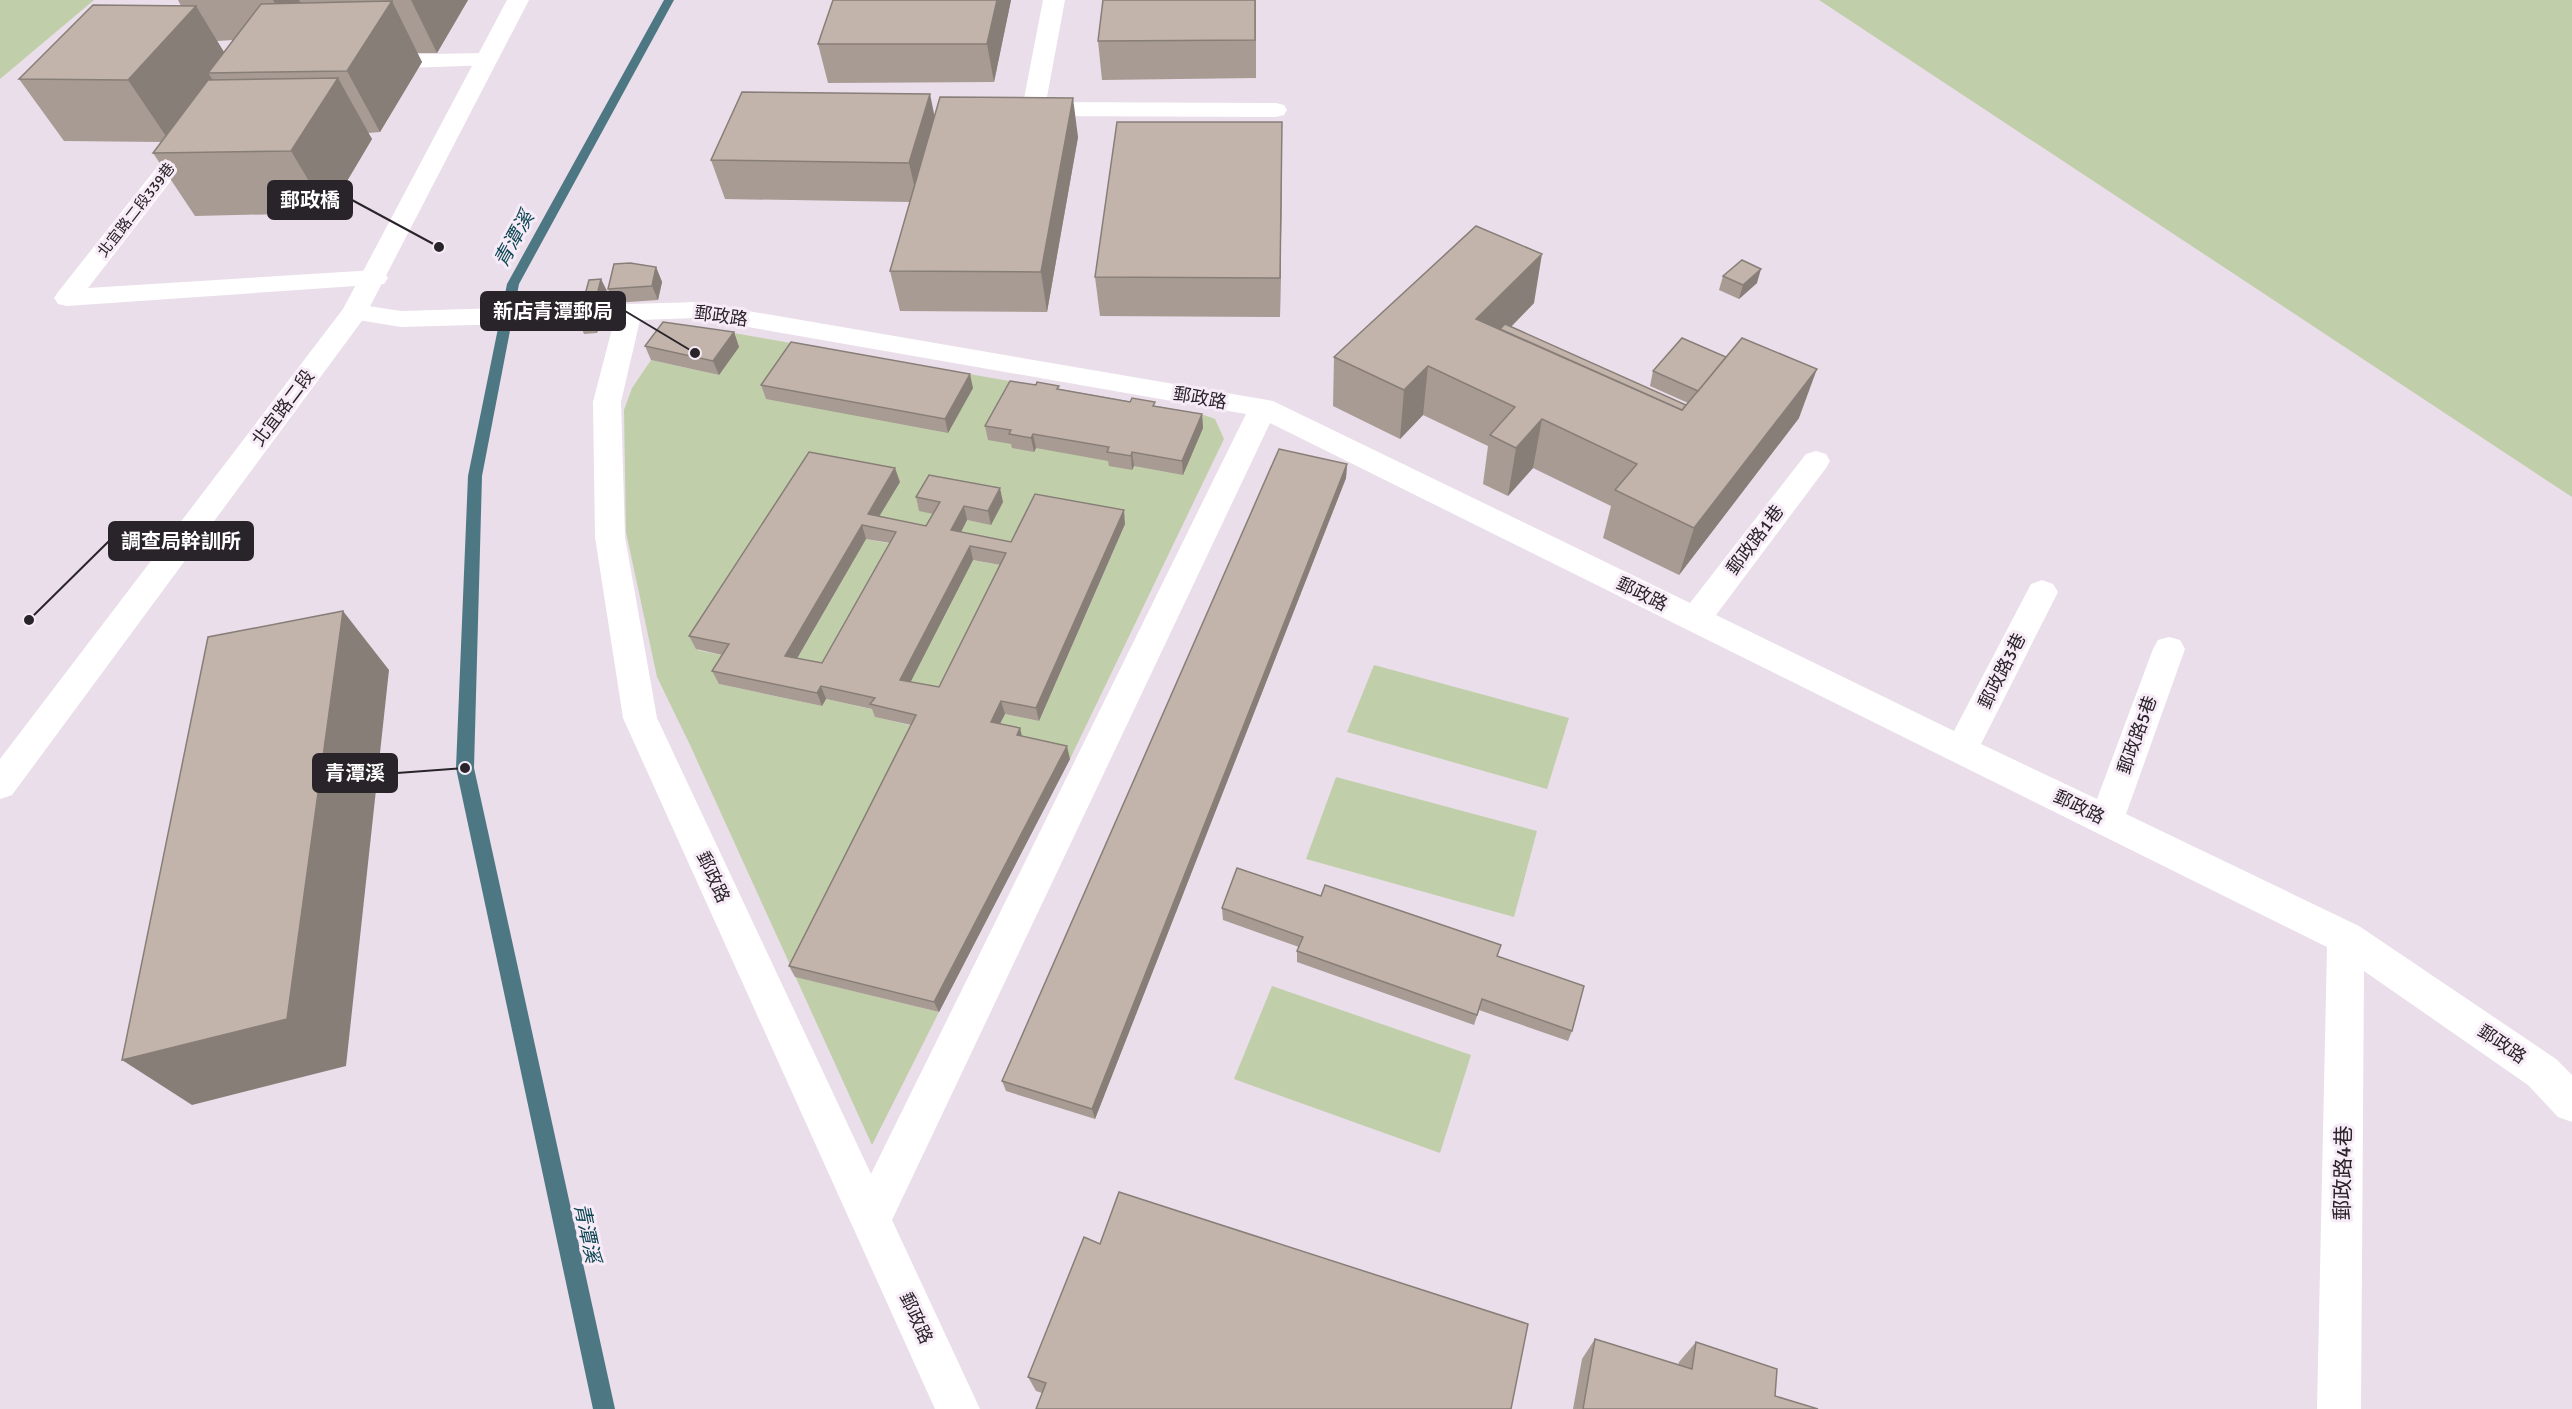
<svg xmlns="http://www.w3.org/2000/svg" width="2572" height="1409" font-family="Signika,'Noto Sans TC',sans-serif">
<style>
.green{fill:#c0cfa9}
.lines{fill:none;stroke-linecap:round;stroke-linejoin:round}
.stream{fill:#4d7783;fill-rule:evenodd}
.minor{fill:#fff;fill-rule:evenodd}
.major{fill:#fff;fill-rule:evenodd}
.wall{fill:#a79b93;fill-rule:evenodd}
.shaded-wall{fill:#887e78}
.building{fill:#c2b4ab;stroke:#887e78;stroke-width:1.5;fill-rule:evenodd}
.labels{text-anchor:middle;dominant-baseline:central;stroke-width:6;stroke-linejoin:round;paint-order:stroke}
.far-street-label{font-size:15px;fill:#292429;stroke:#f7ebf8}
.street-label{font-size:18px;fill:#292429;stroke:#f7ebf8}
.water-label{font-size:20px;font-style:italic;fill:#0c4752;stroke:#f7ebf8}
.near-street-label{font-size:21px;fill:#292429;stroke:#f7ebf8}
.leader{fill:none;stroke:#292429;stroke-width:2}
.callout-dot{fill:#292429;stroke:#f7ebf8;stroke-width:2}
.callout{fill:#292429;stroke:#292429;stroke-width:2}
.callout-label{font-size:20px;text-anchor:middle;font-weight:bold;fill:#fff}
</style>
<rect width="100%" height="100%" fill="#eadeea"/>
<g class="green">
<polygon points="0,0 94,0 0,79"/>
<polygon points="1819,0 2572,0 2572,497"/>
<polygon points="693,326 1204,415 1215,419 1224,439 1070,759 1020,748 994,735 1005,714 1039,721 1125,524 1014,556 955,544 967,520 991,524 1003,502 943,516 930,540 872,528 697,650 735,658 719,684 822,706 826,699 880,711 876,717 921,728 796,977 939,1012 872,1145 690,745 657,677 626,532 624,410 632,388 651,360 719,375 669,337"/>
<polygon points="866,539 1009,567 943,701 791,669"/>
<polygon points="1374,665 1569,718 1547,789 1347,732"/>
<polygon points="1336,777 1537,831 1514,917 1306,859"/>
<polygon points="1272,986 1471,1055 1440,1153 1234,1079"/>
</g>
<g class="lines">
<polygon class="stream" points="664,0 674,0 519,284 482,476 474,768 615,1409 593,1409 456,768 468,476 507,284"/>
<g class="minor">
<polygon points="1043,0 1065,0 1046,102 1276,103 1284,105 1287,110 1284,115 1276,117 1033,116 1025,114 1022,109"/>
<polygon points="485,53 493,55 496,60 493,65 376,69 368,67 365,62 368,57 376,55"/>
<polygon points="192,131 200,133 204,138 88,288 375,270 384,272 388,278 384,284 67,306 58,304 54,298 58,292 184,133"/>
<path d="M 696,302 L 1273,401 L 1690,603 L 1806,454 L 1816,451 L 1826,454 L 1830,461 L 1826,468 L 1716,615 L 1954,731 L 2031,584 L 2042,580 L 2053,584 L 2058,592 L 1981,744 L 2097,799 L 2153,649 L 2158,640 L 2169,637 L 2180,640 L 2185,649 L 2126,814 L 2359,926 L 2556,1059 L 2572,1075 L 2572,1122 L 2558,1117 L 2528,1085 L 2364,971 L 2361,1409 L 2317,1409 L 2327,947 L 1270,423 L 892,1220 L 980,1409 L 935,1409 L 623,718 L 595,537 L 593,402 L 614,321 L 401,327 L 346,318 L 342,312 L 346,306 L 355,304 L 401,311 ZM 696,318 L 1246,414 L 871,1174 L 657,718 L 625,537 L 621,402 L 640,320 Z"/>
</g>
<polygon class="major" points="507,0 529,0 364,318 12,795 0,799 0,759 343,309"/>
</g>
<g class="wall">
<path d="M 178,0 L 468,0 L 437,53 L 417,53 L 422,62 L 380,132 L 368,133 L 372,139 L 328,213 L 195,216 L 153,153 L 162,142 L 64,141 L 19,79 L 181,6 ZM 233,40 L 224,52 L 217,41 Z"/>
<polygon points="1011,0 994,82 828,83 818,44"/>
<polygon points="1256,0 1256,78 1102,80 1098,41"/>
<polygon points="934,117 1078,137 1047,312 900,311 890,271 910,202 725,199 711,160"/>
<polygon points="1282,161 1280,317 1100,316 1095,277"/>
<polygon points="656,267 662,282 658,300 614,303 608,289"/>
<polygon points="1723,276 1757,283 1739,299 1719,290"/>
<polygon points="608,293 597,333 584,334 578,320"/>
<polygon points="1534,303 1511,327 1686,405 1688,403 1650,386 1653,371 1799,418 1679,575 1603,538 1611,506 1533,468 1508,496 1483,484 1488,446 1423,415 1400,439 1333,406 1334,357"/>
<polygon points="734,332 739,347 719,375 651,360 645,346"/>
<polygon points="761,385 973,388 948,433 766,399"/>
<polygon points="1059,389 1202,414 1203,428 1183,475 1134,466 1132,470 1109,466 1108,461 1036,448 1034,452 1012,448 1011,444 988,440 985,426"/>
<polygon points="1347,464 1346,478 1095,1119 1006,1091 1002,1081"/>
<path d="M 900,482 L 879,517 L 926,526 L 933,514 L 919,511 L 916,497 L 1003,502 L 991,525 L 967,520 L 961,532 L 1011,542 L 1125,524 L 1039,721 L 1005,714 L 1000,724 L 1020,728 L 1022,736 L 1070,759 L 939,1012 L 795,977 L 789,966 L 911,725 L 875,717 L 872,709 L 826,699 L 822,706 L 719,684 L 712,671 L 722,655 L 696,649 L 689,636 ZM 866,539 L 890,543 L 822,663 L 797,658 ZM 973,560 L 1000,565 L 939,687 L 910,682 Z"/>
<polygon points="1222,908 1498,957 1572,1031 1568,1041 1479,1010 1474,1025 1297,962 1297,951 1299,947 1223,920"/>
<polygon points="1100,1244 1528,1324 1042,1393 1036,1391 1028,1377"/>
<polygon points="1595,1339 1678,1365 1679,1362 1696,1342 1775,1396 1818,1409 1573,1409 1582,1359"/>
</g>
<g class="shaded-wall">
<polygon points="273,0 299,0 310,19 295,39"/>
<polygon points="411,0 468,0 437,53"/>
<polygon points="997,0 1011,0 994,82 987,44"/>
<polygon points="392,1 422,62 380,132 347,71"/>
<polygon points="196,6 233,67 208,73 217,86 170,142 128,80"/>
<polygon points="338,78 372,139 328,213 291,151"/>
<polygon points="930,94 938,133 918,202 909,163"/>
<polygon points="1073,98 1078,137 1047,312 1041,272"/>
<polygon points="1282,122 1282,161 1280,317 1280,278"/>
<polygon points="1542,254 1534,303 1485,353 1476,319"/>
<polygon points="656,267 662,282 658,300 652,286"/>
<polygon points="1761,269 1757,283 1739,299 1743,285"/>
<polygon points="601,279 608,293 597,333 591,319"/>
<polygon points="734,332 739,347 719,375 713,361"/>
<polygon points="1428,366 1423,415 1400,439 1404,390"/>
<polygon points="1817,369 1799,418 1679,575 1694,528"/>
<polygon points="970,374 973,388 948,433 945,419"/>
<polygon points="1202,414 1203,428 1183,475 1182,461"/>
<polygon points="1542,419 1533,468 1508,496 1516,448"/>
<polygon points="1033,434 1036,448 1034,452 1031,438"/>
<polygon points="1132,452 1134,466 1132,470 1131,456"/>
<polygon points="1347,464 1346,478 1095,1119 1092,1109"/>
<polygon points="895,468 900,482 872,528 868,514"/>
<polygon points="1000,488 1003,502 991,525 988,511"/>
<polygon points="964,506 967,520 955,544 951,530"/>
<polygon points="1124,510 1125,524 1039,721 1036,708"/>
<polygon points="862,525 866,539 791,669 785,656"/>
<polygon points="970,546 973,560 905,693 900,680"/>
<polygon points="343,611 389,670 346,1066 192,1105 122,1060"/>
<polygon points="821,686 826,699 822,706 817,693"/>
<polygon points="1001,701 1005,714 994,735 991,722"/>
<polygon points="1020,728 1023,741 1017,735"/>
<polygon points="1067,746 1070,759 939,1012 934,1002"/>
</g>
<g class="building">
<polygon points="833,0 997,0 987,44 818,44"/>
<polygon points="1103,0 1255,0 1255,40 1098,41"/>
<polygon points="392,1 347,71 208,73 261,4"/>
<polygon points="93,5 196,6 128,80 19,79"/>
<polygon points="338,78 291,151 153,153 208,80"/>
<polygon points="742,92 930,94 909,163 711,160"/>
<polygon points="940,97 1073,98 1041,272 890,271"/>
<polygon points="1117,122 1282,122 1280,278 1095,277"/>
<polygon points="1476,226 1542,254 1476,319 1682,410 1742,338 1817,369 1694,528 1615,490 1637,464 1542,419 1516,448 1490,435 1515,407 1428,366 1404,390 1334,357"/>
<polygon points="1742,260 1761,269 1743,285 1723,276"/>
<polygon points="630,263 656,267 652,286 608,289 614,264"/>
<polygon points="601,279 591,319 578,320 589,280"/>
<polygon points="663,322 734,332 713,361 645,346"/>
<polygon points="1505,324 1686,405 1682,410 1500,329"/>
<polygon points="1682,338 1726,357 1698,391 1653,371"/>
<polygon points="791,342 970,374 945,419 761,385"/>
<polygon points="1010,381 1036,385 1037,382 1059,386 1057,389 1130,402 1132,398 1155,402 1153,406 1202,414 1182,461 1132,452 1131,456 1107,452 1109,447 1033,434 1031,438 1009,434 1011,430 985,426"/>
<polygon points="1279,449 1347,464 1092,1109 1002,1081"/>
<path d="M 809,452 L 895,468 L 868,514 L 926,526 L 940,502 L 916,497 L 929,475 L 1000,488 L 988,511 L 964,506 L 951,530 L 1011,542 L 1035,494 L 1124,510 L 1036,708 L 1001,701 L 991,722 L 1020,728 L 1017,735 L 1067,746 L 934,1002 L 789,966 L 916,715 L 870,704 L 875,698 L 821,686 L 817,693 L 712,671 L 729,644 L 689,636 ZM 862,525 L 896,532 L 822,663 L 785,656 ZM 970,546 L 1006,553 L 939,687 L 900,680 Z"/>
<polygon points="343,611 287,1019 122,1060 208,637"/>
<polygon points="1237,868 1321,896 1325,885 1501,945 1497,956 1584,986 1572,1031 1482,999 1477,1015 1297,951 1303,937 1222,908"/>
<polygon points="1119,1192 1528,1324 1511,1409 1036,1409 1046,1383 1028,1377 1084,1237 1100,1244"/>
<polygon points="1595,1339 1692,1369 1696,1342 1777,1369 1775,1396 1818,1409 1583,1409"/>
</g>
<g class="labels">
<g class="far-street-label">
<text transform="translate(136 210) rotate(-52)">北宜路二段339巷</text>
</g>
<g class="street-label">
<text transform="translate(721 316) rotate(8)">郵政路</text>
<text transform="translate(1200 398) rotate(10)">郵政路</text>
<text transform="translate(283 408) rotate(-53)">北宜路二段</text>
<text transform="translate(1755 540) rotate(-53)">郵政路1巷</text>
<text transform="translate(1642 594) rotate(26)">郵政路</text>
<text transform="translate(2002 671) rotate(-63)">郵政路3巷</text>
<text transform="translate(2137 735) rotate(-70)">郵政路5巷</text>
<text transform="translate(2079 807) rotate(26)">郵政路</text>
<text transform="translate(713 877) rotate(65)">郵政路</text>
<text transform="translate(2502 1044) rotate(34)">郵政路</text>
<text transform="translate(916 1318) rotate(65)">郵政路</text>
</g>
<g class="water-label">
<text transform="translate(514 239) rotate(-61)">青潭溪</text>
<text transform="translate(587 1233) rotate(78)">青潭溪</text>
</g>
<g class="near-street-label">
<text transform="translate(2343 1173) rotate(-89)">郵政路4巷</text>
</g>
</g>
<path class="leader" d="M439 247L352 200M695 353L625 311M29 620L109 541M465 768L397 773"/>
<g class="callout-dot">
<circle cx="439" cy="247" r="6"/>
<circle cx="695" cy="353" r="6"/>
<circle cx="29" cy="620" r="6"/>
<circle cx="465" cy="768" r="6"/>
</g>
<g class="callout">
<rect x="268" y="181" width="84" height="38" rx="6"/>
<rect x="481" y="292" width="144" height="38" rx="6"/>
<rect x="109" y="522" width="144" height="38" rx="6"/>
<rect x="313" y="754" width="84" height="38" rx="6"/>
</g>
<g class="callout-label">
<text x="310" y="207">郵政橋</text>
<text x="553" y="318">新店青潭郵局</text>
<text x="181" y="548">調查局幹訓所</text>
<text x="355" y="780">青潭溪</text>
</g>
</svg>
